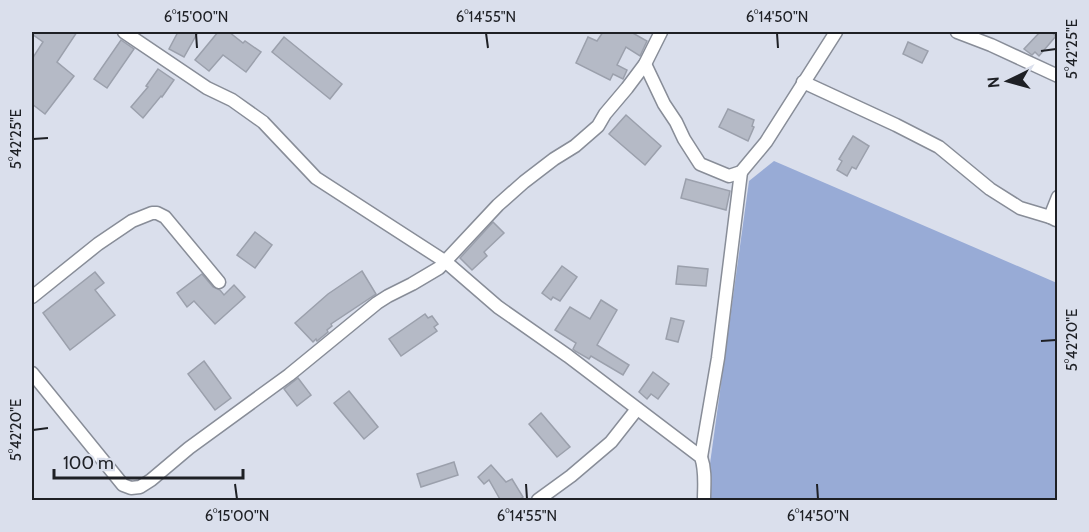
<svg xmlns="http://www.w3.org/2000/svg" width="1089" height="532" font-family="Cabin,sans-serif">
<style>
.forest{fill:#98abd6}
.building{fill:#b5bac6;stroke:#9ba0ac;stroke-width:1.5}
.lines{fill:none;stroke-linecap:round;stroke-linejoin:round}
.minor-casing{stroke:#888d98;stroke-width:15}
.minor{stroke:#fff;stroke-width:12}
.ticks{fill:none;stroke:#1e2025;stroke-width:2}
.neatline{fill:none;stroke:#1e2025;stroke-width:2}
.ticks-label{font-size:15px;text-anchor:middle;fill:#1e2025}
</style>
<rect width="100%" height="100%" fill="#dadfec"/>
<polygon class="forest" points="774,161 1057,283 1057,500 705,500 749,181"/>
<g class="building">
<polygon points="32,32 77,32 57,62 74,76 45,114 32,104 32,59 43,42 32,34"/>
<polygon points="178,32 198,32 184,57 169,49"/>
<polygon points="218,32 229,32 243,43 245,41 261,52 246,72 223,55 209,71 195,60"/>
<polygon points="603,32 631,32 647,41 640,56 626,47 617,65 627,70 623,79 613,74 610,80 576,63 588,37 597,41"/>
<polygon points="1040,32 1051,32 1056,36 1039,56 1035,52 1032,55 1024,49"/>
<polygon points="284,37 342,84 330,99 272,52"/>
<polygon points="121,40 134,49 107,88 94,79"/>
<polygon points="908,42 928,51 922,63 903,54"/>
<polygon points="158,69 174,80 162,97 161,96 143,118 131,107 148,87 146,86"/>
<polygon points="728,109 754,120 752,126 754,127 748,141 719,127"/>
<polygon points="626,115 661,146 645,165 609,134"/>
<polygon points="853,136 869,146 856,169 852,167 847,176 837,170 842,161 839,159"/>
<polygon points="686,179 730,191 726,210 681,198"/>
<polygon points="493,222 504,233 484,252 487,256 472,270 460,258"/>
<polygon points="255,232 272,245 255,268 237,255"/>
<polygon points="562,266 577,277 560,301 553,297 551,300 542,293"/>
<polygon points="678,266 708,269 706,286 676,284"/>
<polygon points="362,271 376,294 331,324 332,326 327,330 328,332 317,341 316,339 313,342 295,323 328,294"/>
<polygon points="95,272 104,283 95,290 115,315 70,350 43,313"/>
<polygon points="202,274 213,287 220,290 224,295 234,285 245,297 215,324 194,301 187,307 177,293"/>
<polygon points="601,300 617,310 597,345 629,365 623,375 591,356 589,359 575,351 573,349 576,343 555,330 570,307 590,319"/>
<polygon points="425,314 428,318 432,316 438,324 434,327 437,331 401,356 389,339"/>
<polygon points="671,318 684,321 678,342 666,339"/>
<polygon points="204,361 231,398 215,410 188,374"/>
<polygon points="653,372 669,384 658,399 651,394 647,399 639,392"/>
<polygon points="298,378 311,395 297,406 284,389"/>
<polygon points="349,391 378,427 364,439 334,403"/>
<polygon points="541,413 570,447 557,457 529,424"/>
<polygon points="454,462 458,475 421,487 417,474"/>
<polygon points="491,465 506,482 512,479 523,497 517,501 501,501 489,480 484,484 478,477"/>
</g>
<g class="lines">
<g class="minor-casing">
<g id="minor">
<path d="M 124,32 L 207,88 L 232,100 L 263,122 L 316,178 L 446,262 L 498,307 L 568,356 L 701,457 C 706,471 704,486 704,500"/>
<polyline points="957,32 991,45 1058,76"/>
<polyline points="645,64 664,104 676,122 684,139 700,164 729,176 741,172 766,142 836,32"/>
<polyline points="803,82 896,125 939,147 990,189 1020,208 1050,217"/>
<polyline points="1056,220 1050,217 1058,197"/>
<polyline points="32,297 98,244 132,221 152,213 157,213 165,217 219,282"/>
<polyline points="32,373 123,485 131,488 140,487 151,480 189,448 289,375 377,303 388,296 412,284 439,268 498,205 524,182 554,159 575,146 598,126 605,114 627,88 645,64 661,32"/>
<polyline points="701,457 718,358 741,172"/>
<polyline points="538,500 571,476 611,442 637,409"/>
</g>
</g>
<use href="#minor" class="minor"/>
</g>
<path class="ticks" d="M 196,33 L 197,48M 486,33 L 488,48M 777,33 L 778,48M 1041,51 L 1056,49M 33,139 L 48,138M 1041,341 L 1056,340M 33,430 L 48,428M 235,484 L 237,499M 526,484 L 527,499M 817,484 L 818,499"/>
<rect width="1089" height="532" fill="none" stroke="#dadfec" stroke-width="66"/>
<g transform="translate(1008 81) rotate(265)" stroke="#dadfec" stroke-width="4.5" paint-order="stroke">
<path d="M0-4.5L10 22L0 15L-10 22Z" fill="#1e2025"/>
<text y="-9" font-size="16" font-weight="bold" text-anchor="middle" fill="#1e2025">N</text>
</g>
<path d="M54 469v9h189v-9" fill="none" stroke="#1e2025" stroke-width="3"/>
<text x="63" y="469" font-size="18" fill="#1e2025" stroke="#dadfec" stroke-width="4.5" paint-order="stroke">100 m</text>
<rect x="33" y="33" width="1023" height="466" class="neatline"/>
<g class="ticks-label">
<text x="196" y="22">6°15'00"N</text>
<text x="486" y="22">6°14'55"N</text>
<text x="777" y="22">6°14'50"N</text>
<text transform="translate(1072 49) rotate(-90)" y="5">5°42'25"E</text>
<text transform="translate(16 139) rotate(-90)" y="5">5°42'25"E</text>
<text transform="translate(1072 340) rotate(-90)" y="5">5°42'20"E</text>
<text transform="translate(16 430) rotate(-90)" y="5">5°42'20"E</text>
<text x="237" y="521">6°15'00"N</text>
<text x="527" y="521">6°14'55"N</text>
<text x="818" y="521">6°14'50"N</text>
</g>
</svg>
